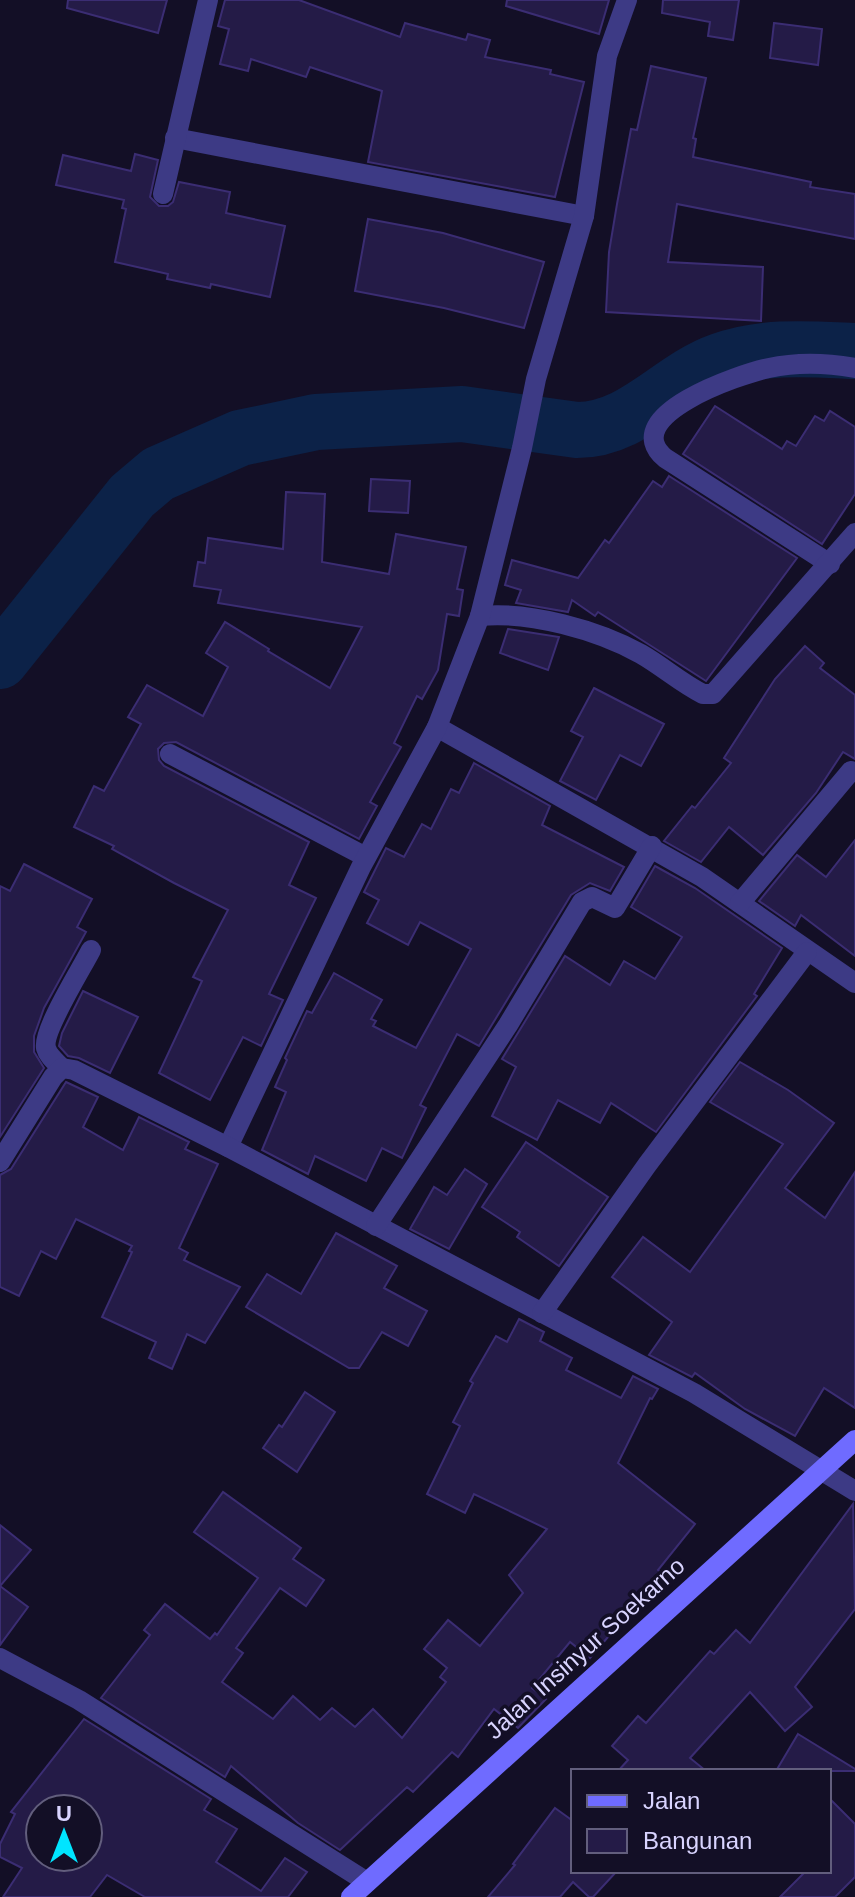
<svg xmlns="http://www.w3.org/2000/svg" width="855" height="1897" font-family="Helvetica,sans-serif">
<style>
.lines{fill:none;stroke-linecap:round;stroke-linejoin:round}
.river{stroke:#0c2248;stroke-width:56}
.building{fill:#241b47;stroke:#3b2d73;stroke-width:2;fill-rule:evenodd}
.minor{stroke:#3d3a85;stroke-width:20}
.secondary{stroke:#6f6bff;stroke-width:20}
.labels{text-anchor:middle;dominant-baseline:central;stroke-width:7;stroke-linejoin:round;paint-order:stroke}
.street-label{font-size:24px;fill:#d9d4ff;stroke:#130f26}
</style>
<rect width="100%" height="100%" fill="#130f26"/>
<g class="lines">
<path class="river" d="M 0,661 L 132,496 L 158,474 L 240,438 L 316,422 L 462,414 L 577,430 C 634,430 669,379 720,361 C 763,345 810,349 855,351"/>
</g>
<g class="building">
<polygon points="68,0 167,0 158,33 67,8"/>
<polygon points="225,0 299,0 400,37 405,23 466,40 468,34 490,40 485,57 551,70 550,74 584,82 555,197 368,162 382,91 310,67 306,77 251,59 248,71 220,64 229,29 218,26"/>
<polygon points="507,0 609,0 599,34 506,6"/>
<polygon points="663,0 739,0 733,40 708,36 710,22 662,13"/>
<polygon points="774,23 822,29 818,65 770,58"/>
<polygon points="651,66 706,78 693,138 696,139 693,157 811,182 810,187 855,194 855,239 677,204 668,262 763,267 761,321 606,312 609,252 617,204 631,129 637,130"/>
<polygon points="135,154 158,160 150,197 159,206 168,206 173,202 179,182 230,192 226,213 285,226 270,297 211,284 210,288 167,279 168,274 115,262 126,209 122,208 124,200 56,185 63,155 131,171"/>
<polygon points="368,219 443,233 544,262 524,328 444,308 355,291"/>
<polygon points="715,406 782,449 787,441 796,446 815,416 824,421 830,411 855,427 855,494 822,544 683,454"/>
<polygon points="669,476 797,558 706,681 598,612 595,616 572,600 568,612 516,603 521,590 505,585 512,560 578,578 605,540 609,543 653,481 662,487"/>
<polygon points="371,479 410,481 408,513 369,511"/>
<polygon points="286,492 325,494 322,562 389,574 396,534 466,547 457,589 463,590 459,616 447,614 438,670 422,699 417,696 394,743 401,747 370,802 377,806 359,839 176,742 164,743 158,749 159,760 164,766 309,842 289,885 316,898 269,994 283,1000 261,1046 243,1037 210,1100 159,1073 202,981 193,977 228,910 174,883 112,849 114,846 74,827 94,786 104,791 141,724 128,717 147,685 203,716 228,667 206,653 225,622 269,649 268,651 330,688 362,627 218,603 221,590 194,586 198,562 205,563 208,538 283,549"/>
<polygon points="508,629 559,637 548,670 500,653"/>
<polygon points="805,646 824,663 820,668 855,695 855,759 843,752 816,793 763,855 729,827 701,862 664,841 692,806 695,808 731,763 724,758 775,679"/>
<polygon points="594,688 664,724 641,766 620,755 596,800 560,781 583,737 571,731"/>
<polygon points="474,763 550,806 542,825 624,867 610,891 590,883 571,895 479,1046 457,1034 420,1105 426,1108 402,1158 382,1148 366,1181 315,1156 308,1174 262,1150 286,1092 275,1087 287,1060 285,1058 307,1011 312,1013 334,973 382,1000 371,1019 376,1021 373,1026 416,1048 471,949 420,922 408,945 367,923 379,900 364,892 386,848 404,857 422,824 431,829 451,789 459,793"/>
<polygon points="855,840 855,956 801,915 795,926 759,901 797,855 826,877"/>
<polygon points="24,864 92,899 77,927 86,932 44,1008 34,1036 34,1052 44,1068 0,1137 0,886 10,891"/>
<polygon points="655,866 695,888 782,948 754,994 757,996 656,1132 611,1103 600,1123 558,1100 537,1140 492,1116 516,1067 502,1059 565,956 610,985 624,961 655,979 682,937 631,907"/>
<polygon points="83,991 138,1017 110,1073 79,1058 68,1056 59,1046 62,1033"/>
<polygon points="740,1062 788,1090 834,1123 785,1188 825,1218 855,1172 855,1408 824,1388 795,1436 745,1409 695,1373 692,1377 649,1355 672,1322 612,1277 643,1237 690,1272 783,1144 710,1102"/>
<polygon points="66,1082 98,1097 83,1127 123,1150 139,1117 189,1142 185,1149 218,1164 179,1248 188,1253 184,1260 240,1287 205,1343 187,1334 172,1369 149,1358 156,1342 102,1317 132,1252 129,1251 132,1246 76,1219 56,1259 41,1251 19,1296 0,1287 0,1175 11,1169"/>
<polygon points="526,1142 608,1197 559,1266 517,1237 520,1232 482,1207"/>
<polygon points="465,1169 487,1184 449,1249 410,1229 434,1187 447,1195"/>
<polygon points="336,1233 397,1266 384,1288 427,1311 408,1346 382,1332 359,1368 349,1368 246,1307 267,1274 301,1294"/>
<polygon points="519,1319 544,1332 540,1341 572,1358 566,1370 621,1398 633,1376 658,1389 652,1399 650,1398 618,1463 695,1524 658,1570 662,1574 590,1658 570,1642 532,1688 546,1699 518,1728 494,1709 458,1757 452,1752 413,1792 407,1787 340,1850 298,1823 231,1766 225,1777 101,1698 150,1635 144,1630 165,1604 210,1639 215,1633 217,1635 258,1578 194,1532 223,1492 301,1548 293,1559 324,1580 306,1606 280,1588 236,1648 243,1653 222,1682 273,1719 293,1696 320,1720 332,1708 355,1727 373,1709 402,1738 446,1682 440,1677 447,1668 424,1649 448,1620 480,1646 523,1593 509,1575 547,1529 474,1494 465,1513 427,1494 460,1426 453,1422 473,1383 470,1381 496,1336 507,1342"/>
<polygon points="305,1392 335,1412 297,1472 263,1448 279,1425 282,1427"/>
<polygon points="853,1504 855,1609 795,1687 812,1707 785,1731 750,1692 690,1758 706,1771 618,1771 628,1760 612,1746 638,1716 646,1723 710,1651 714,1654 736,1630 750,1643"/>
<polygon points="0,1525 31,1550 0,1586 28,1607 0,1645"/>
<path d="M 84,1719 L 211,1799 L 204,1810 L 237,1829 L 216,1862 L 261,1891 L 285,1858 L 307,1872 L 288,1897 L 145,1897 L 107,1875 L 90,1897 L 3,1897 L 22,1868 L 0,1857 L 0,1844 L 15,1814 L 11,1812 ZM 40,1809 L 88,1809 L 88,1857 L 40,1857 Z"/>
<polygon points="798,1734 855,1769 855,1771 776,1771"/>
<polygon points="829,1798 855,1824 855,1877 835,1897 780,1897 806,1871 829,1871"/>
<polygon points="555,1808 573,1821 573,1871 617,1871 593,1897 589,1897 573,1882 560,1897 488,1897 515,1865 513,1864"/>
</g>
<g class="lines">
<g class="minor">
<polyline points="175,138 584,216"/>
<polyline points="163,194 208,0"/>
<path d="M 830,564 L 665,458 C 616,416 740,374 769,368 C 796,362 828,363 855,368"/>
<path d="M 480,616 C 529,611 598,630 641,654 C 662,666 681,683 703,694 L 713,694 L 855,533"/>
<polyline points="437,727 702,877 855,983"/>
<polyline points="170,754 366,857"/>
<polyline points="740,903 851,771"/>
<path d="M 62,1068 C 56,1062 48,1056 46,1048 C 42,1031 82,968 91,950"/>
<polyline points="228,1147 361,867 437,727 480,616 522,448 536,379 584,216 607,56 627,0"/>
<polyline points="0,1162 53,1077 62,1068 74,1070 228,1147 694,1393 855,1491"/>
<polyline points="376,1226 508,1025 582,902 592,897 615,908 652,846"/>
<polyline points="542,1313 647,1165 807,952"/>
<polyline points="0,1658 79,1700 367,1882"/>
</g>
<polyline class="secondary" points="351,1897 855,1440"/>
</g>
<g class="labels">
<g class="street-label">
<text transform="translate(585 1648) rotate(-42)">Jalan Insinyur Soekarno</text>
</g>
</g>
<rect x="571" y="1769" width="260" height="104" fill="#130f26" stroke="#625e7d" stroke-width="2"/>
<rect x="587" y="1795" width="40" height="12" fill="#6f6bff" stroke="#625e7d" stroke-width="2"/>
<text x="643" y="1809" font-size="24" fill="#d9d4ff">Jalan</text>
<rect x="587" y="1829" width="40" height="24" fill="#241b47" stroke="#625e7d" stroke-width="2"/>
<text x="643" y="1849" font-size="24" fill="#d9d4ff">Bangunan</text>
<g transform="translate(64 1833)"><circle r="38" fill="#130f26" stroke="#625e7d" stroke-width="2"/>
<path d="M0-6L14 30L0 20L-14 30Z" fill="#00e5ff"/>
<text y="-12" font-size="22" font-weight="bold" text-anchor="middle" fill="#d9d4ff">U</text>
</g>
</svg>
